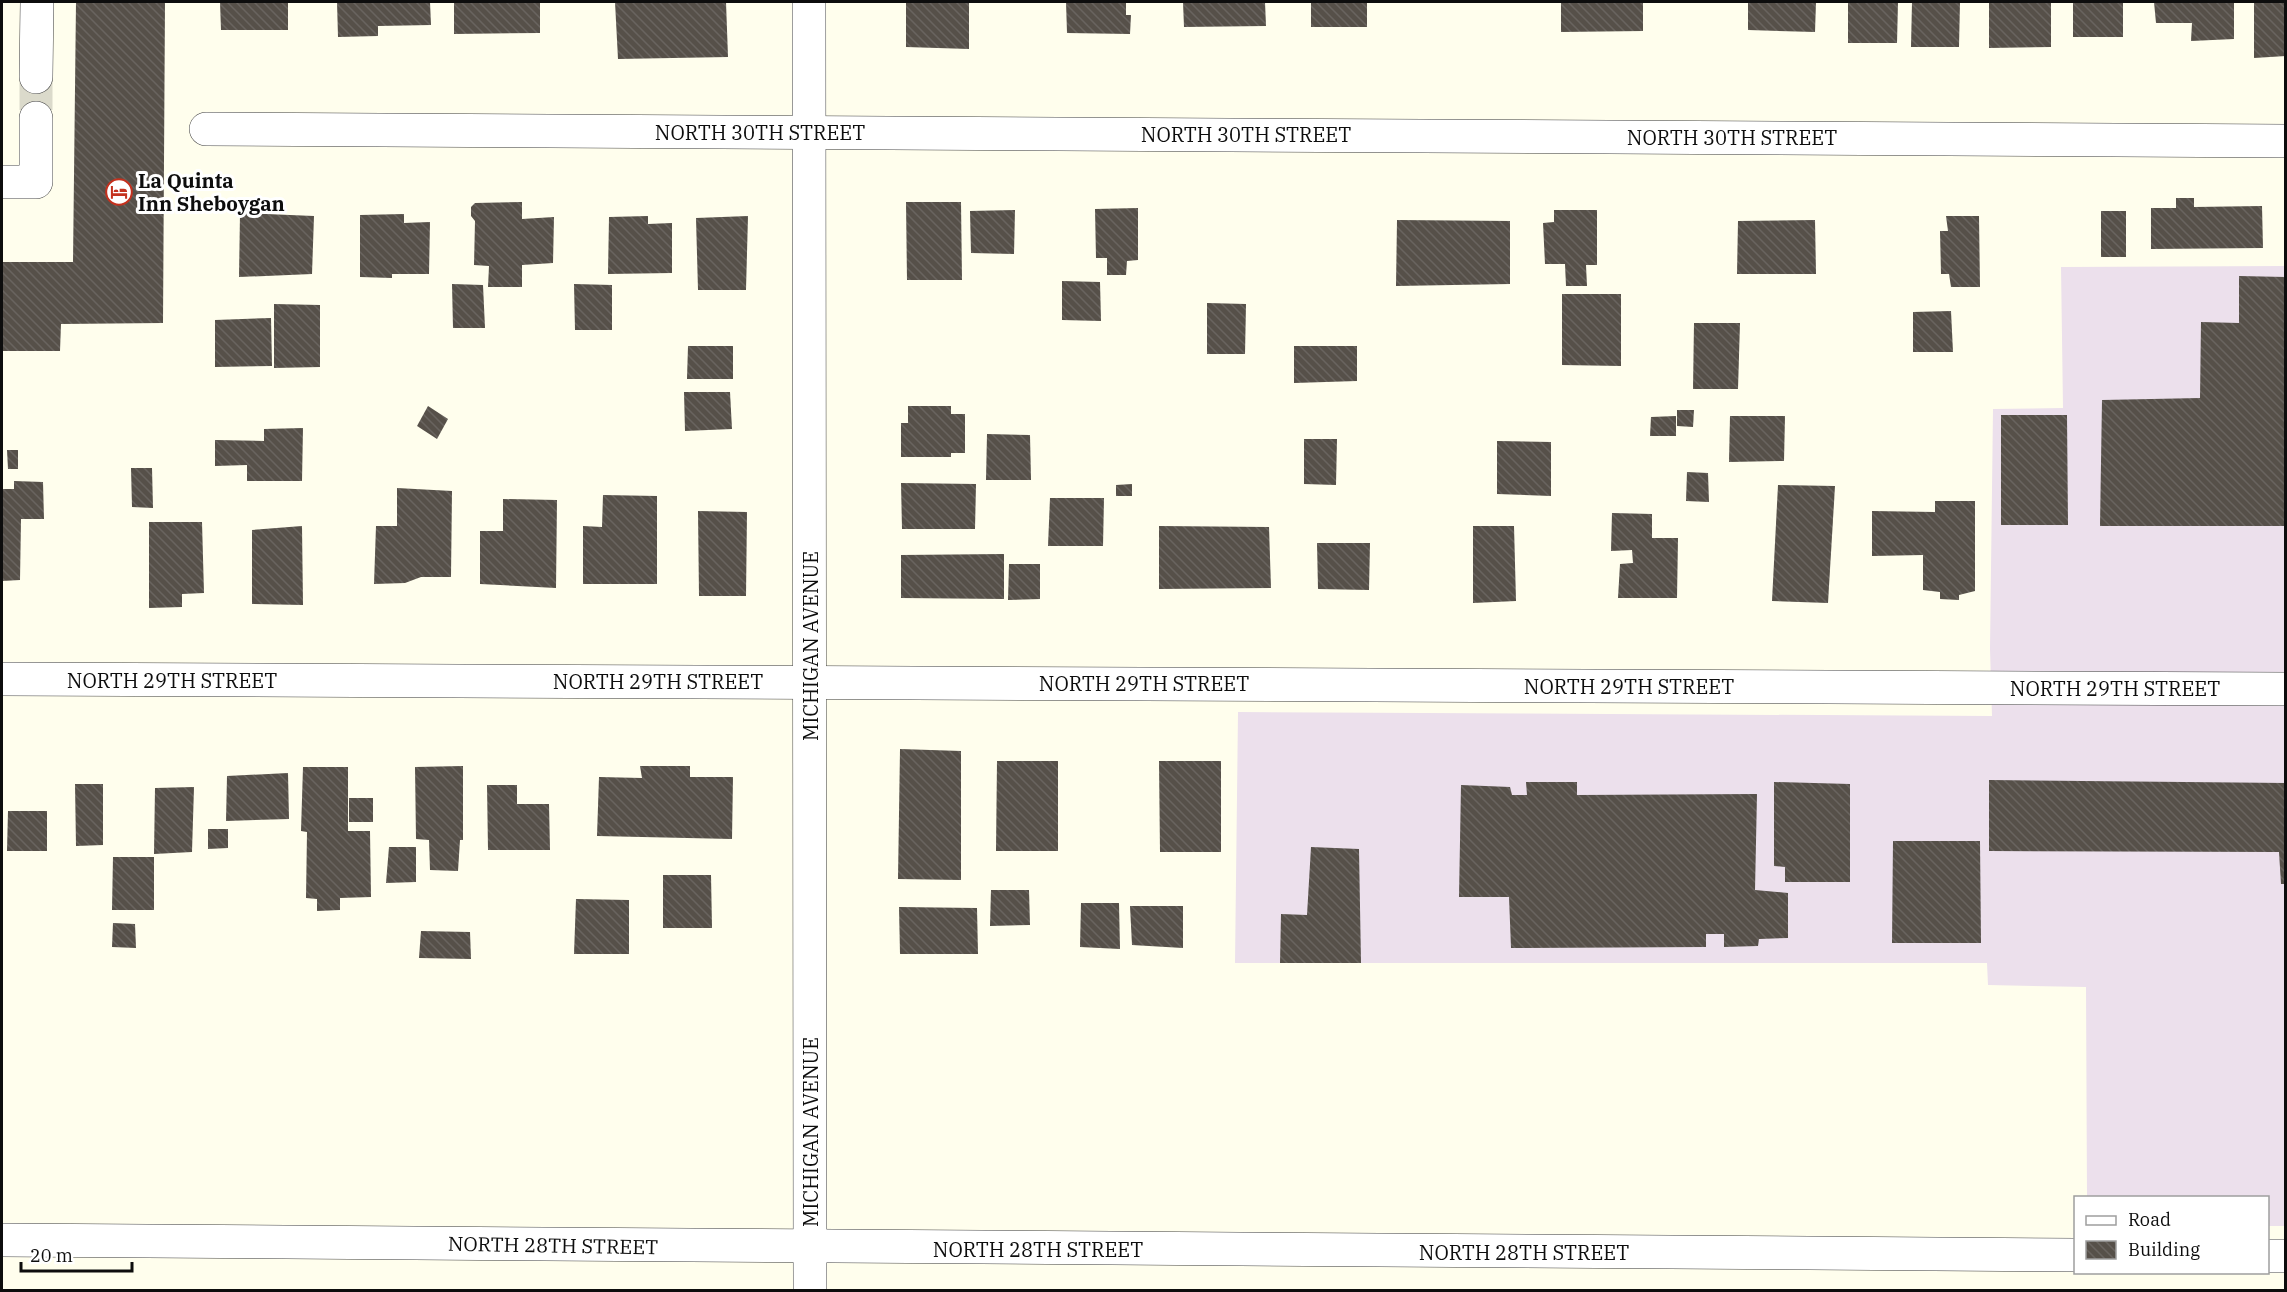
<svg xmlns="http://www.w3.org/2000/svg" width="2287" height="1292" font-family="'IBM Plex Serif',serif">
<style>
.industrial{fill:#ece0ec}
.building{fill:url(#building-back-hatch)}
.lines{fill:none;stroke-linecap:round;stroke-linejoin:round}
.minor-tunnel{stroke:#dbdacb;stroke-width:33;stroke-dasharray:33 16;stroke-linecap:butt}
.minor-casing{stroke:#404040;stroke-width:34}
.minor{stroke:#fff;stroke-width:33}
.labels{text-anchor:middle;dominant-baseline:central;stroke-width:6;stroke-linejoin:round;paint-order:stroke}
.street-label{font-size:20px;fill:#0d0d0d;stroke:#fff}
.poi-label{font-size:20px;font-weight:bold;fill:#0d0d0d;stroke:#fff;text-anchor:start}
</style>
<defs>
<pattern id="building-back-hatch" width="6" height="6" patternUnits="userSpaceOnUse" patternTransform="scale(1.5)"><rect width="6" height="6" fill="#565049"/><path d="M-1 5l2 2M0 0l6 6M5-1l2 2" fill="none" stroke="#69645f"/></pattern>
</defs>
<rect width="100%" height="100%" fill="#fffeed"/>
<polygon class="industrial" points="2285,266 2285,1226 2268,1226 2268,1198 2087,1197 2086,987 1988,985 1987,963 1235,963 1238,712 1992,716 1990,649 1993,409 2063,408 2061,267"/>
<g class="building">
<polygon points="76,2 165,2 163,323 61,324 60,351 2,351 2,262 73,262"/>
<polygon points="220,2 288,2 288,30 221,30"/>
<polygon points="337,2 430,2 431,25 378,26 378,36 338,37"/>
<polygon points="454,2 540,2 540,33 454,34"/>
<polygon points="615,2 726,2 728,57 618,59"/>
<polygon points="906,2 969,2 969,49 906,47"/>
<polygon points="1066,2 1126,2 1126,15 1131,15 1130,34 1067,33"/>
<polygon points="1183,2 1265,2 1266,26 1184,27"/>
<rect x="1311" y="2" width="56" height="25"/>
<polygon points="1561,2 1643,2 1643,31 1561,32"/>
<polygon points="1748,2 1816,2 1815,32 1748,30"/>
<polygon points="1848,2 1898,2 1897,43 1848,43"/>
<polygon points="1912,2 1960,2 1959,47 1911,47"/>
<polygon points="1989,2 2051,2 2051,47 1989,48"/>
<rect x="2073" y="2" width="50" height="35"/>
<polygon points="2154,2 2234,2 2234,39 2191,41 2192,23 2156,23"/>
<polygon points="2254,2 2286,2 2286,56 2254,58"/>
<polygon points="2176,198 2194,198 2194,207 2262,206 2263,248 2151,249 2151,208 2176,208"/>
<polygon points="522,202 522,219 554,217 553,263 522,265 522,287 488,287 489,266 474,265 475,221 471,216 471,207 475,203"/>
<polygon points="906,202 961,202 962,280 907,280"/>
<polygon points="1138,208 1138,260 1127,261 1126,275 1107,275 1107,258 1096,258 1095,209"/>
<polygon points="1015,210 1014,254 971,253 970,211"/>
<polygon points="1554,210 1597,210 1597,265 1586,265 1587,286 1566,286 1565,264 1545,264 1543,223 1554,222"/>
<rect x="2101" y="211" width="25" height="46"/>
<polygon points="240,213 314,216 312,274 239,277"/>
<polygon points="404,214 404,223 430,222 429,274 392,274 392,278 360,277 360,215"/>
<polygon points="648,216 648,224 672,223 672,273 608,274 609,217"/>
<polygon points="748,216 746,290 698,290 696,218"/>
<polygon points="1946,216 1979,216 1980,287 1951,287 1949,274 1941,274 1940,231 1948,231"/>
<polygon points="1397,220 1510,221 1510,284 1396,286"/>
<polygon points="1815,220 1816,274 1737,274 1738,221"/>
<polygon points="2239,276 2286,277 2286,526 2100,526 2102,400 2200,398 2201,322 2239,323"/>
<polygon points="1062,281 1100,282 1101,321 1062,320"/>
<polygon points="452,284 483,285 485,328 453,328"/>
<polygon points="574,284 612,285 612,330 575,330"/>
<polygon points="1562,294 1621,294 1621,366 1562,365"/>
<polygon points="1207,303 1246,304 1245,354 1207,354"/>
<polygon points="274,304 320,305 320,367 274,368"/>
<polygon points="1951,311 1953,352 1913,352 1913,312"/>
<polygon points="271,318 272,366 215,367 215,320"/>
<polygon points="1694,323 1740,323 1738,389 1693,389"/>
<polygon points="688,346 733,346 733,379 687,379"/>
<polygon points="1294,346 1357,346 1357,381 1294,383"/>
<polygon points="684,392 730,392 732,429 685,431"/>
<polygon points="428,406 448,419 437,439 417,426"/>
<polygon points="908,406 951,406 951,414 965,414 965,453 951,453 951,457 901,457 901,423 908,423"/>
<polygon points="1677,410 1694,410 1693,427 1677,426"/>
<polygon points="2001,415 2067,415 2068,525 2001,525"/>
<polygon points="1676,416 1676,436 1650,436 1651,417"/>
<polygon points="1730,416 1785,416 1784,461 1729,462"/>
<polygon points="303,428 302,481 247,481 247,465 215,466 215,440 264,441 264,429"/>
<polygon points="987,434 1030,435 1031,480 986,480"/>
<polygon points="1304,439 1337,439 1336,485 1304,484"/>
<polygon points="1497,441 1551,442 1551,496 1497,494"/>
<polygon points="7,450 18,450 18,469 8,469"/>
<polygon points="131,468 152,468 153,508 132,507"/>
<polygon points="1687,472 1708,473 1709,502 1686,501"/>
<polygon points="14,481 43,482 44,519 21,519 20,580 2,581 2,489 14,489"/>
<polygon points="901,483 976,484 975,529 902,529"/>
<polygon points="1132,484 1132,496 1116,496 1116,485"/>
<polygon points="1778,485 1835,486 1828,603 1772,601"/>
<polygon points="397,488 452,491 451,577 421,577 405,583 374,584 376,526 397,526"/>
<polygon points="603,495 657,496 657,584 583,584 583,526 602,527"/>
<polygon points="1050,498 1104,498 1103,546 1048,546"/>
<polygon points="503,499 557,500 556,588 480,584 480,531 503,531"/>
<polygon points="1935,501 1975,501 1975,591 1959,595 1959,600 1940,599 1940,592 1923,590 1923,555 1872,556 1872,511 1935,512"/>
<polygon points="698,511 747,512 746,596 699,596"/>
<polygon points="1612,513 1652,514 1652,538 1678,538 1677,598 1618,598 1620,564 1633,563 1632,550 1611,551"/>
<polygon points="149,522 202,522 204,593 182,594 182,607 149,608"/>
<polygon points="302,526 303,605 252,604 252,530"/>
<polygon points="1159,526 1269,527 1271,588 1159,589"/>
<polygon points="1473,526 1514,526 1516,601 1473,603"/>
<polygon points="1317,543 1370,543 1369,590 1318,589"/>
<polygon points="1004,554 1004,599 901,598 901,555"/>
<polygon points="1009,564 1040,564 1040,599 1008,600"/>
<polygon points="900,749 961,751 961,880 898,879"/>
<polygon points="997,761 1058,761 1058,851 996,851"/>
<polygon points="1159,761 1221,761 1221,852 1160,852"/>
<polygon points="463,766 463,840 460,840 458,871 430,870 429,840 416,839 415,767"/>
<polygon points="640,766 690,766 690,777 733,777 732,839 597,836 599,777 642,778"/>
<polygon points="303,767 348,767 348,831 370,831 371,897 340,898 340,910 317,911 317,899 306,898 307,832 301,831"/>
<polygon points="288,773 289,819 226,821 227,776"/>
<polygon points="1989,780 2286,783 2286,884 2281,884 2279,852 1989,851"/>
<polygon points="1526,782 1577,782 1577,795 1757,794 1755,890 1788,893 1788,938 1759,939 1758,946 1724,947 1724,934 1706,934 1706,947 1511,948 1509,897 1459,897 1461,785 1510,787 1512,795 1527,795"/>
<polygon points="1774,782 1850,784 1850,882 1785,882 1785,867 1774,866"/>
<polygon points="75,784 103,784 103,845 76,846"/>
<polygon points="487,785 517,785 517,804 549,804 550,850 488,850"/>
<polygon points="194,787 192,852 154,854 155,788"/>
<rect x="349" y="798" width="24" height="24"/>
<polygon points="8,811 47,811 47,851 7,851"/>
<polygon points="208,829 228,829 228,848 208,849"/>
<polygon points="1893,841 1980,841 1981,943 1892,943"/>
<polygon points="389,847 416,847 416,882 386,883"/>
<polygon points="1311,847 1359,849 1361,963 1280,963 1281,914 1307,915"/>
<polygon points="113,857 154,857 154,910 112,910"/>
<polygon points="663,875 711,875 712,928 663,928"/>
<polygon points="991,890 1029,890 1030,925 990,926"/>
<polygon points="576,899 629,900 629,954 574,954"/>
<polygon points="1081,903 1119,903 1120,949 1080,947"/>
<polygon points="1130,906 1183,906 1183,948 1132,945"/>
<polygon points="899,907 977,908 978,954 900,954"/>
<polygon points="113,923 135,924 136,948 112,947"/>
<polygon points="421,931 470,932 471,959 419,958"/>
</g>
<g class="lines">
<polyline class="minor-tunnel" points="36,77 36,118"/>
<g class="minor-casing">
<g id="minor">
<polyline points="809,2 810,1290"/>
<polyline points="36,77 37,2"/>
<polyline points="206,129 2286,141"/>
<polyline points="2,182 36,182 36,118"/>
<polyline points="2,679 2286,689"/>
<polyline points="2,1240 2076,1255"/>
<polyline points="2268,1256 2286,1256"/>
</g>
</g>
<use href="#minor" class="minor"/>
</g>
<defs>
<g id="hotel-ring" transform="scale(1.35)"><circle r="9.5" fill="#fff" stroke="#c4311e" stroke-width="1.5"/><path d="M-6-4.5h1.5V1H6V5H4.5V3h-9V5H-6ZM-4 0a1.8 1.8 0 1 1 3.6 0ZM.5 0V-2.5h3Q6-2.5 6 0Z" fill="#c4311e"/></g>
</defs>
<g fill-rule="evenodd">
<use href="#hotel-ring" x="119" y="192"/>
</g>
<g class="labels">
<g class="street-label">
<text x="760" y="132">NORTH 30TH STREET</text>
<text x="1246" y="134">NORTH 30TH STREET</text>
<text x="1732" y="137">NORTH 30TH STREET</text>
<text transform="translate(810 646) rotate(-90)">MICHIGAN AVENUE</text>
<text x="172" y="680">NORTH 29TH STREET</text>
<text x="658" y="681">NORTH 29TH STREET</text>
<text x="1144" y="683">NORTH 29TH STREET</text>
<text x="1629" y="686">NORTH 29TH STREET</text>
<text x="2115" y="688">NORTH 29TH STREET</text>
<text transform="translate(810 1132) rotate(-90)">MICHIGAN AVENUE</text>
<text transform="translate(553 1245) rotate(1)">NORTH 28TH STREET</text>
<text x="1038" y="1249">NORTH 28TH STREET</text>
<text x="1524" y="1252">NORTH 28TH STREET</text>
</g>
<g class="poi-label">
<text x="138" y="180">La Quinta<tspan x="138" dy="23">Inn Sheboygan</tspan></text>
</g>
</g>
<rect width="2287" height="1292" fill="none" stroke="#0d0d0d" stroke-width="6"/>
<rect x="2074" y="1196" width="195" height="78" fill="#ffffff" stroke="#9e9e9e" stroke-width="1.5"/>
<rect x="2086" y="1216" width="30" height="9" fill="#ffffff" stroke="#9e9e9e" stroke-width="1.5"/>
<text x="2128" y="1226" font-size="18" fill="#0d0d0d">Road</text>
<rect x="2086" y="1241" width="30" height="18" fill="url(#building-back-hatch)" stroke="#9e9e9e" stroke-width="1.5"/>
<text x="2128" y="1256" font-size="18" fill="#0d0d0d">Building</text>
<path d="M21 1262v9h111v-9" fill="none" stroke="#0d0d0d" stroke-width="3"/>
<text x="30" y="1262" font-size="18" fill="#0d0d0d" stroke="#ffffff" stroke-width="4.5" paint-order="stroke">20 m</text>
</svg>
